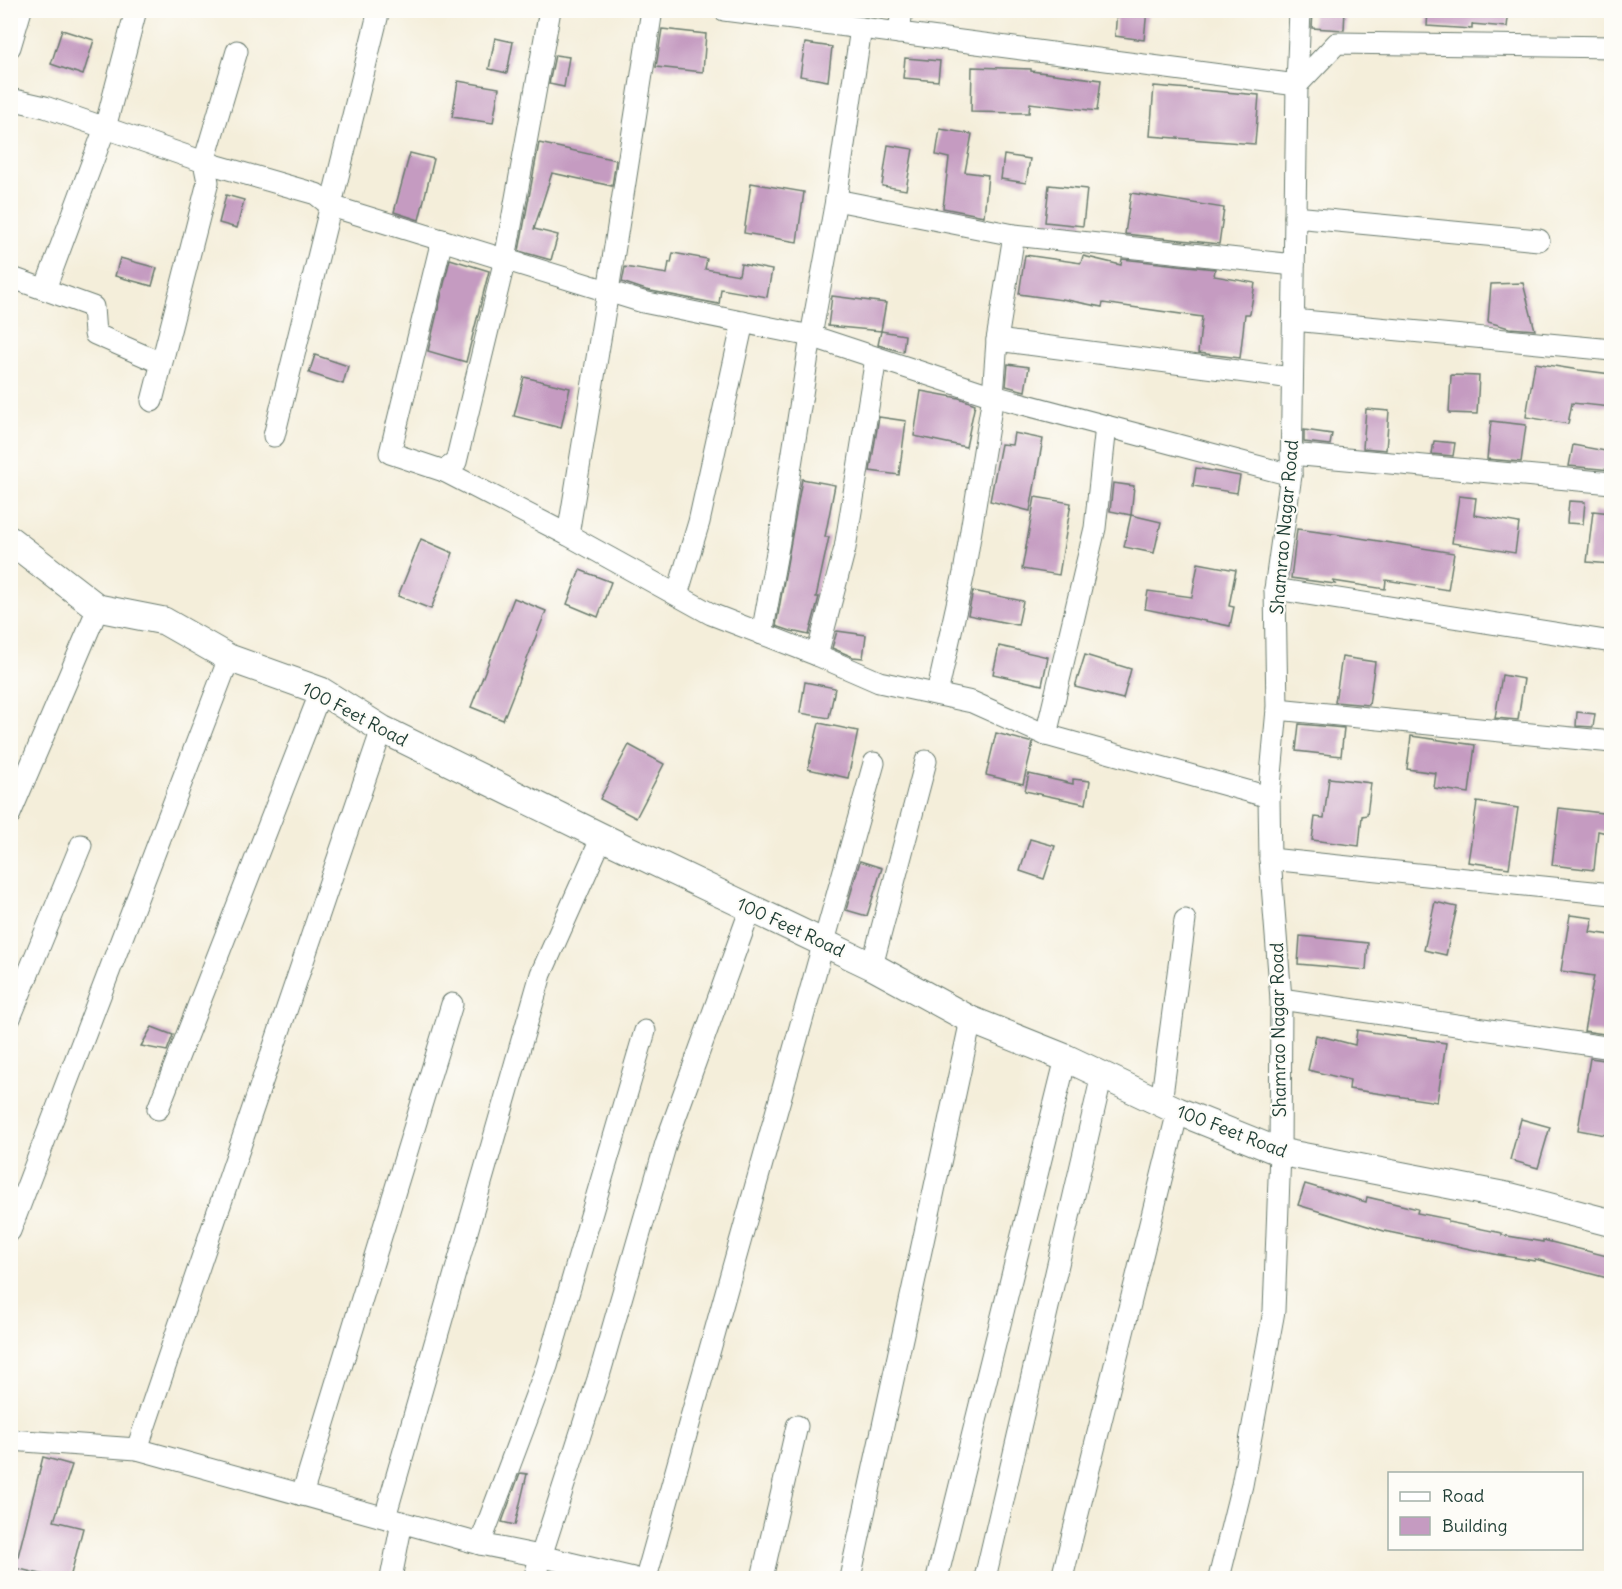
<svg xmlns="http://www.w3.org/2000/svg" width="1622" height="1589" font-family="Delius,sans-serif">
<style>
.building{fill:#c59bc1}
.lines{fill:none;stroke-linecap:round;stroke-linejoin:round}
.minor-casing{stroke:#6a7b6e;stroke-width:23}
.major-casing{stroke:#6a7b6e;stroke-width:29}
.minor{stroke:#fff;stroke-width:21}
.major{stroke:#fff;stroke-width:27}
.labels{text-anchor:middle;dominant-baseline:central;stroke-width:4.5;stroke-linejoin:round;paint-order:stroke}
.street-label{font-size:18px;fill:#1f3d34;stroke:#fdfcf7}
</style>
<rect width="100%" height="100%" fill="#fdfcf7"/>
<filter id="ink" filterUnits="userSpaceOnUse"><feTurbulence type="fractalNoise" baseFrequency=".0167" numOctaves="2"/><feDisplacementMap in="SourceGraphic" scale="12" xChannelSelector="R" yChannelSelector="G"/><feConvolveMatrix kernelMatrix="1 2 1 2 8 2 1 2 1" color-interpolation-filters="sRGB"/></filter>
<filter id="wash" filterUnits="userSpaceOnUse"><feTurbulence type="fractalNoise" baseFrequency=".008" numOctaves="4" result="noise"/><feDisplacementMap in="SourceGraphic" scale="24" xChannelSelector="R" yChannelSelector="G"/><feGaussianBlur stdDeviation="1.35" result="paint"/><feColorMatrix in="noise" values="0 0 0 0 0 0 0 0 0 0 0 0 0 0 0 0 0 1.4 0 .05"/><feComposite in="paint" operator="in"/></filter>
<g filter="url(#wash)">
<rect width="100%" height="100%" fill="#f4eeda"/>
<g id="blocks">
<g class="building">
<polygon points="1117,10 1147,10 1144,40 1115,36"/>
<polygon points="1313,10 1345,10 1344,30 1312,28"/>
<polygon points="1428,10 1509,10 1507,27 1472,24 1472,29 1427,26"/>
<polygon points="662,29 706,34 703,72 656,67"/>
<polygon points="62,30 94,40 83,75 51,64"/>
<polygon points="495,38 513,42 507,73 489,69"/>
<polygon points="805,43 832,47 828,81 800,76"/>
<polygon points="555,55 569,57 564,87 549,84"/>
<polygon points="905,58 940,61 938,81 903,78"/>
<polygon points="972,67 1031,69 1031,71 1101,80 1097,111 1030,103 1029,113 971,112"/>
<polygon points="458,81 499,88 493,123 452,117"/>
<polygon points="1154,86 1259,95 1255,144 1150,136"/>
<polygon points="940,129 972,134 965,172 988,175 984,216 943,208 949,158 936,155"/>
<polygon points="539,143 616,160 612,186 552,173 534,229 558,235 551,260 519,251"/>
<polygon points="888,145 913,149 906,190 882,186"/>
<polygon points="410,153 434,159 419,220 394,212"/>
<polygon points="1004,155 1030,159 1026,183 1001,179"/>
<polygon points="751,183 804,192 797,242 744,233"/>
<polygon points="1049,185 1087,189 1083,226 1045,222"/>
<polygon points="1131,193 1224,208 1219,244 1125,234"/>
<polygon points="226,195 244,200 237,228 219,223"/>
<polygon points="673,253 707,259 705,269 739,275 741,264 772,270 767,297 721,289 719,304 646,290 622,282 625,267 667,274 669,262 671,263"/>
<polygon points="1025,255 1081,263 1083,256 1121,265 1122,259 1215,269 1214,276 1255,283 1250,314 1245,314 1240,358 1198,353 1202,317 1103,303 1102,307 1062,299 1062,300 1019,294"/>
<polygon points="120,258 157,268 152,286 115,276"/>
<polygon points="450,259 489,271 466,362 428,351"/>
<polygon points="1523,283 1535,330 1509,328 1488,322 1491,284"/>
<polygon points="832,296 886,303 881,331 828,326"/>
<polygon points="881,331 905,335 903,352 878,345"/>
<polygon points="315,355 348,366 343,384 309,373"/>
<polygon points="1535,363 1579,370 1611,374 1611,407 1572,403 1568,424 1526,417"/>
<polygon points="1008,364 1029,367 1025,391 1006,386"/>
<polygon points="1451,375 1479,376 1477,414 1449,413"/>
<polygon points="524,377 570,388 561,428 514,416"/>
<polygon points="921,391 959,398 975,404 966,447 914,436"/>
<polygon points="1366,409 1389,411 1386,450 1363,448"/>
<polygon points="879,417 906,421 899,475 870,471"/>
<polygon points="1491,421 1526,425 1521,462 1487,459"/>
<polygon points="1304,430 1332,434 1330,445 1304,442"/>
<polygon points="1014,433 1043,439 1030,511 990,501 1001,444 1012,445"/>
<polygon points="1434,441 1455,443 1453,456 1432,454"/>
<polygon points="1573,445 1611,452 1611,470 1569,466"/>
<polygon points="1196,468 1240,476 1237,493 1193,486"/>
<polygon points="802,479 835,485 825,537 829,537 816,597 819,597 809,635 791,631 776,626"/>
<polygon points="1113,483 1134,486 1131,515 1110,511"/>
<polygon points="1459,496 1476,498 1474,515 1519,523 1515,553 1452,543"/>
<polygon points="1035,497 1071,503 1059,575 1022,569"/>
<polygon points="1569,501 1585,502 1583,524 1567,523"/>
<polygon points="1593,511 1611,513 1611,564 1587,562"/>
<polygon points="1131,515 1161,522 1154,553 1124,547"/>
<polygon points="1297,529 1341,535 1454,553 1448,590 1386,580 1385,589 1333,581 1335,584 1291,578"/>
<polygon points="421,539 453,553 431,609 398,596"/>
<polygon points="1198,563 1236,570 1229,606 1234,607 1230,626 1145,609 1148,591 1192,597"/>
<polygon points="580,570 611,582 598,617 567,604"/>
<polygon points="973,591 1023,601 1018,625 968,615"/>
<polygon points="514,598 546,611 503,720 471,707"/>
<polygon points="837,631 866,635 863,658 853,657 832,648"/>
<polygon points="999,646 1048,657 1042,685 993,674"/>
<polygon points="1085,655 1131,669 1123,699 1075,687"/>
<polygon points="1342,657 1375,662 1369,705 1335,702"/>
<polygon points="1502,675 1524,679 1518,720 1495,718"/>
<polygon points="805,682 835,688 829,718 800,713"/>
<polygon points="1577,712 1595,714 1593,727 1576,726"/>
<polygon points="819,723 858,731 848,778 808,769"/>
<polygon points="1299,724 1344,728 1341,756 1296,751"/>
<polygon points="996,733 1033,743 1023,784 986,775"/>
<polygon points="1411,736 1475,745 1469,793 1434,788 1436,773 1407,769"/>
<polygon points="629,745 664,764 636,818 600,799"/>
<polygon points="1029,774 1073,784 1073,779 1090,781 1086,804 1025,791"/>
<polygon points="1329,778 1371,783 1367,815 1362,816 1359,846 1312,840 1315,817 1324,818"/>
<polygon points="1477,802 1518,808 1509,868 1468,862"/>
<polygon points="1559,808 1611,814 1611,834 1598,831 1594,870 1552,865"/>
<polygon points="1030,839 1055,846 1044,879 1020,871"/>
<polygon points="860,861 882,868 867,916 846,910"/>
<polygon points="1435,902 1457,907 1446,955 1424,950"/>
<polygon points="1570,915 1593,918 1590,932 1611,935 1611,973 1610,988 1611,988 1611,1035 1584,1031 1594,976 1561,971"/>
<polygon points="1300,936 1368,943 1366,970 1298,964"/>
<polygon points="152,1027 173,1035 167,1051 141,1046"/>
<polygon points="1357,1030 1446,1043 1437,1102 1349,1089 1350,1080 1308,1070 1316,1035 1355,1045"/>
<polygon points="1590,1058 1611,1061 1611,1136 1578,1130"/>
<polygon points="1521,1119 1550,1127 1538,1168 1510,1160"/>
<polygon points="1305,1184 1366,1202 1367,1197 1418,1209 1417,1213 1448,1219 1448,1222 1502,1233 1502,1235 1543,1242 1543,1240 1611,1257 1611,1279 1535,1259 1535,1261 1499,1255 1384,1231 1298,1205"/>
<polygon points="43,1457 72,1465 54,1521 83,1528 70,1578 44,1578 45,1575 15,1568"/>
<polygon points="520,1473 527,1474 515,1525 502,1522"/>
</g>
</g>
</g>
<g filter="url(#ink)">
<use href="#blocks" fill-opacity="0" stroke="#6a7b6e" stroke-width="1.5"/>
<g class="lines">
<g class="minor-casing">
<g id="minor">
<polyline points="724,10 1297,85 1337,43 1612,47"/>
<polyline points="899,33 902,10"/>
<polyline points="10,47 21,10"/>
<polyline points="10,99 45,107 204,162 316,194 331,206 643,302 811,336 993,396 1291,475"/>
<polyline points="836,200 1014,235 1294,265"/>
<polyline points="1295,217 1539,240"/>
<polyline points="442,240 390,453 444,471 456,462 505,259 550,10"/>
<polyline points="10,277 93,307 95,334 161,363"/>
<polyline points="45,289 105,128 136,10"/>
<polyline points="1293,320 1612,350"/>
<polyline points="997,340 1014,235"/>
<polyline points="152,401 208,182 204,162 237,51"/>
<polyline points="274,436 379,10"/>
<polyline points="1291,454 1612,483"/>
<polyline points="444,471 568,535 711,614 817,655 879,682 972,702 1046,735 1269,797"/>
<polyline points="568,535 608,291 652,10"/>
<polyline points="1275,589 1612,642"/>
<polyline points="677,595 699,522 743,322"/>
<polyline points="762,634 780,536 811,336 836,200 861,28"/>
<polyline points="817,655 845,548 876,358"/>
<polyline points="937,694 964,573 993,396 997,340 1292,378"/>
<polyline points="1277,709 1612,742"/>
<polyline points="1046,735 1095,528 1106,426"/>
<polyline points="10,814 98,608"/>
<polyline points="1270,859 1612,894"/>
<polyline points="872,966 926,761"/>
<polyline points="1281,999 1612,1048"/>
<polyline points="10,1018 81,845"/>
<polyline points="1161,1103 1185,920"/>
<polyline points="158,1109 321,691"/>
<polyline points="10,1231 229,658"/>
<polyline points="10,1440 137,1449 480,1544 540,1556 633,1578"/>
<polyline points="137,1449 382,729"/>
<polyline points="302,1495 452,1004"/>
<polyline points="385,1517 541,974 602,837"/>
<polyline points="480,1544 547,1366 645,1031"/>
<polyline points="391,1578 402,1522"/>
<polyline points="534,1578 598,1379 666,1143 751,908"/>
<polyline points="646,1578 874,763"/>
<polyline points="762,1578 797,1426"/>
<polyline points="850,1578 971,1020"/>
<polyline points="937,1578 1066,1058"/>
<polyline points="985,1578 1102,1075"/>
<polyline points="1062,1578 1178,1111"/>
<polyline points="1219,1578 1242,1485 1274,1311 1280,1152 1281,999 1270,859 1269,797 1277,709 1275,589 1291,475 1297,85 1300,10"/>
</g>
</g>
<g class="major-casing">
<polyline id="major" points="10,540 98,608 164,621 229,658 321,691 382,729 602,837 872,966 971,1020 1066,1058 1178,1111 1280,1152 1512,1197 1612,1223"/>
</g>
<use href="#minor" class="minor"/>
<use href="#major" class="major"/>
</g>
</g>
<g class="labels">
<g class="street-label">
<text transform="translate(1284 527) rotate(-85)">Shamrao Nagar Road</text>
<text transform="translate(355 714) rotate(28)">100 Feet Road</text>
<text transform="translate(791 927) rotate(25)">100 Feet Road</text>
<text transform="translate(1278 1030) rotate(-91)">Shamrao Nagar Road</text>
<text transform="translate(1232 1131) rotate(21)">100 Feet Road</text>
</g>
</g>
<rect width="1622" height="1589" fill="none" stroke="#fdfcf7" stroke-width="36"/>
<rect x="1388" y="1472" width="195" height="78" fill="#fdfcf7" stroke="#a4b0a9" stroke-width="1.5"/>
<rect x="1400" y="1492" width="30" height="9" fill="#ffffff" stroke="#a4b0a9" stroke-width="1.5"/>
<text x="1442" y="1502" font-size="18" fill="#1f3d34">Road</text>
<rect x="1400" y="1517" width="30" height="18" fill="#c59bc1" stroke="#a4b0a9" stroke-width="1.5"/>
<text x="1442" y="1532" font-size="18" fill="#1f3d34">Building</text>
</svg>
